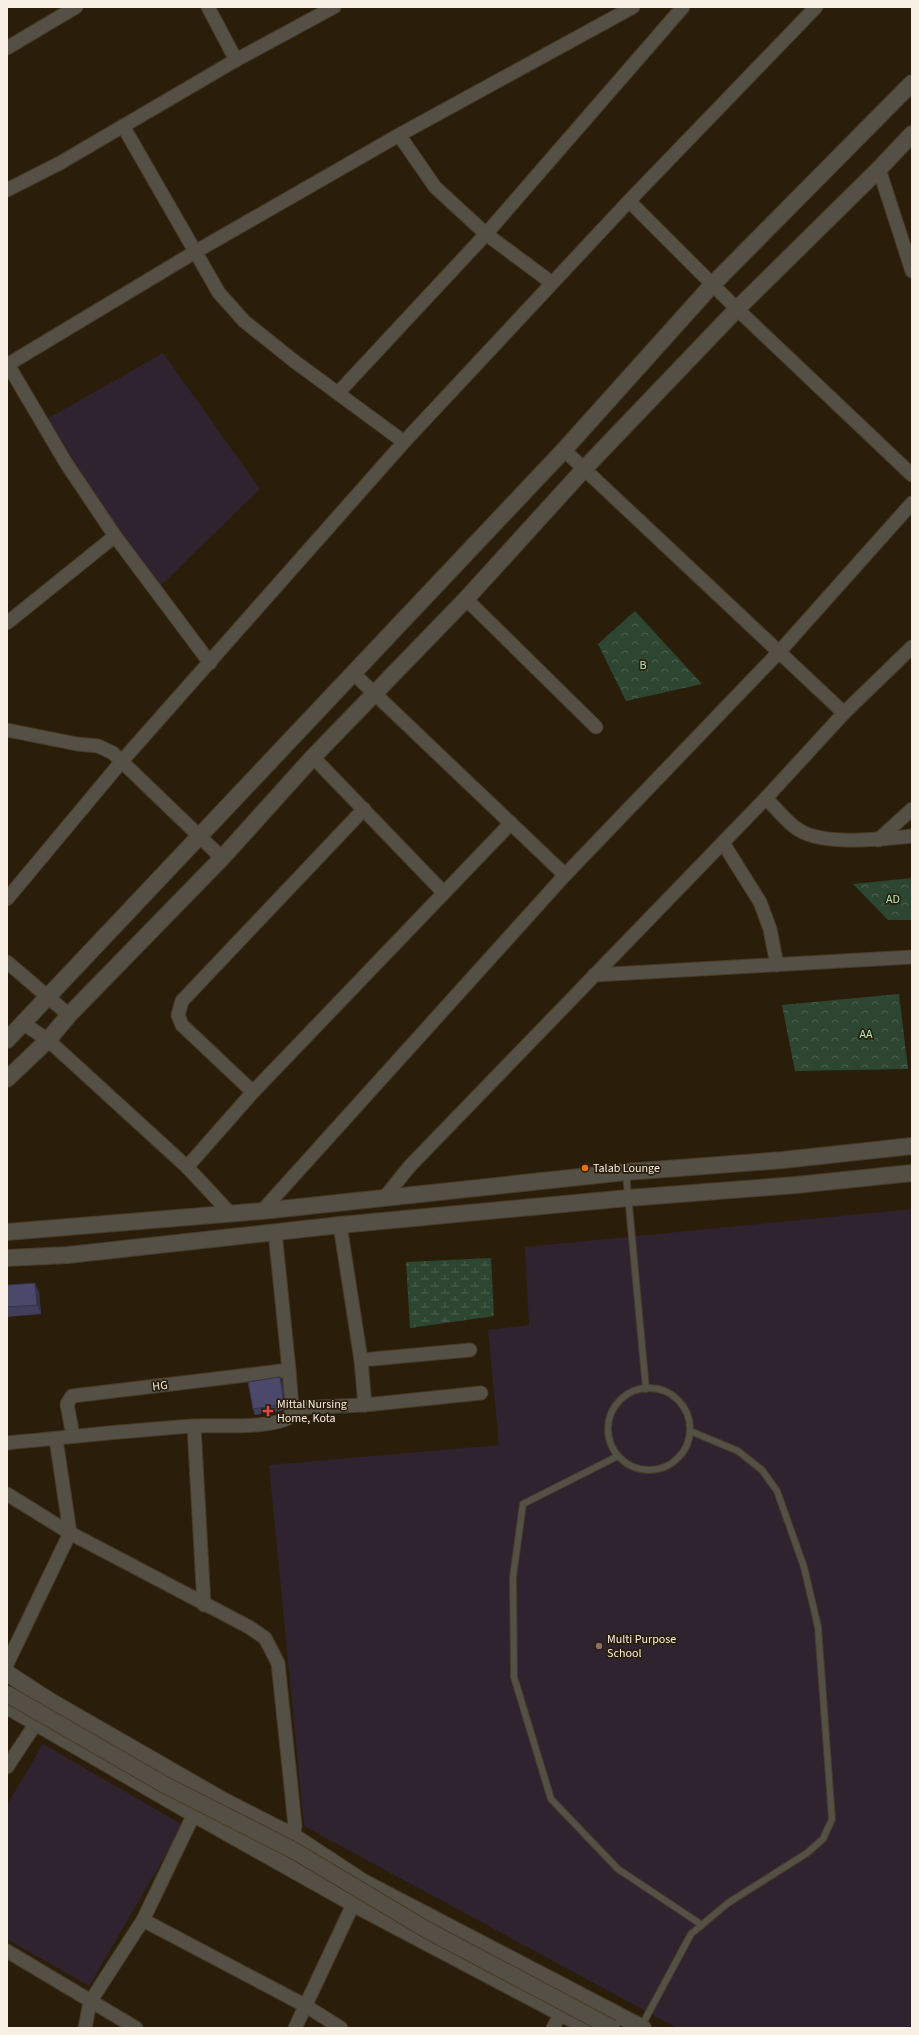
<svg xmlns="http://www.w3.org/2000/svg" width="919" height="2035" font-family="'Source Sans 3',sans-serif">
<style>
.education{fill:#2f2330}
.wetland{fill:url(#wetland-marsh)}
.park{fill:url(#park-crowns)}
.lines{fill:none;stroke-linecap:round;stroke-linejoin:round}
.service-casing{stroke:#473b28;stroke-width:8}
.minor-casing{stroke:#473b28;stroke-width:15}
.tertiary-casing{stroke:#473b28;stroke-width:18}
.service{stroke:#545046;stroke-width:6}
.minor{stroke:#545046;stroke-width:13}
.tertiary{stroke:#545046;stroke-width:16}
.tertiary-bridge-casing{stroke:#473b28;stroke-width:18;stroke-linecap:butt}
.tertiary-bridge{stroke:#545046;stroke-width:16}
.wall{fill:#413e5a}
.shaded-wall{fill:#35324a}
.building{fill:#4c4869;stroke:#35324a}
.food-dot{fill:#e8710a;stroke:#2a1e0a;stroke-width:1.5}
.health-dot{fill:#e0444e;stroke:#2a1e0a;stroke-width:1.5}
.education-dot{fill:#8d6e63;stroke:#2a1e0a;stroke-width:1.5}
.labels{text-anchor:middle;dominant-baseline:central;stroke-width:3.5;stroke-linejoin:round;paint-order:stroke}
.park-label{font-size:12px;fill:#b3ecbe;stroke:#2a1e0a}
.poi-label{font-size:12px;fill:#f7efe3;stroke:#2a1e0a;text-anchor:start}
.street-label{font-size:12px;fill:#f7efe3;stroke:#2a1e0a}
</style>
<defs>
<pattern id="wetland-marsh" width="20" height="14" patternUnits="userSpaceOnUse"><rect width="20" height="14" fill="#2d4632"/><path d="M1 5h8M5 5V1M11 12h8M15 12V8" fill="none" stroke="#4c6150"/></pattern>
<pattern id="park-crowns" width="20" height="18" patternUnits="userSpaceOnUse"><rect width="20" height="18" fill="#2d4632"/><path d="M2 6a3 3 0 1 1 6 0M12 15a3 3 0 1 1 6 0" fill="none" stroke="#4c6150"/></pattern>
</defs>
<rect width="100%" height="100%" fill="#2a1e0a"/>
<g class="education">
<polygon points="163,353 260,489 157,589 47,419"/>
<polygon points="912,1209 912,2028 677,2028 304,1826 269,1465 499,1445 488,1330 529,1325 525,1247"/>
<polygon points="43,1744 183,1825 89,1986 7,1939 7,1805"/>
</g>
<polygon class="wetland" points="491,1258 494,1316 410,1328 406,1262"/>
<g class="park">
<polygon points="635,611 702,684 626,701 598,644"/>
<polygon points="912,878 912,920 888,920 853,884"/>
<polygon points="899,994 908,1069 795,1071 782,1005"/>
</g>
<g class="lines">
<g class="service-casing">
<g id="service">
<polyline points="626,1173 646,1389"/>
<circle cx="649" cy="1429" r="41"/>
<polyline points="618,1456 523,1504 513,1577 514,1677 551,1799 618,1869 702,1925"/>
<polyline points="641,2027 691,1934 728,1903 807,1853 823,1839 832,1819 818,1627 804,1567 777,1491 762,1470 738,1451 690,1431"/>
</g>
</g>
<g class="minor-casing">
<g id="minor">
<polyline points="208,7 236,60"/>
<polyline points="7,48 76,7"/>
<polyline points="123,126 219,293 244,321 294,361 404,442"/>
<polyline points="399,135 435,187 486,234 552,283"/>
<polyline points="879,169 912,271"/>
<polyline points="7,190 60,163 236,60 334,7"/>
<polyline points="629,201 737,309 912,475"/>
<polyline points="7,363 66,463 115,536 210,663"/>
<polyline points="7,365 195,252 399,135 633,7"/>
<polyline points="338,393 486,234 683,7"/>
<polyline points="564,450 844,713"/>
<polyline points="466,599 596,727"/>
<polyline points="7,623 115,536"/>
<polyline points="353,673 565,875"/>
<polyline points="7,730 77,744 98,746 113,753 222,858"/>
<polyline points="313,757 444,893"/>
<path d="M 766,798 C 776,808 787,823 799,830 C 824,846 884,839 912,836"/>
<polyline points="878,840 912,809"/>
<polyline points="723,843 760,902 770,929 777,965"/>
<polyline points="7,899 122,761 404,442 629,201 816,7"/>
<polyline points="7,962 69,1015"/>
<polyline points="594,975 912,957"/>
<polyline points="24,1024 48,1040 187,1167 230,1213"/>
<polyline points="253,1092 182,1025 178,1015 182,1001 364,809"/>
<polyline points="187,1167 253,1092 511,823"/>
<polyline points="384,1198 410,1166 766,798 844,713 912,647"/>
<polyline points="262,1211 565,875 780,651 912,503"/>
<polyline points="340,1225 361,1360 365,1405"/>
<polyline points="361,1360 470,1350"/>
<polyline points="292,1408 365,1405 481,1393"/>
<polyline points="194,1426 204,1605"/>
<polyline points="73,1436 67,1404 72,1396 289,1370"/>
<path d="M 7,1443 C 69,1437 132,1430 194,1426 C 218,1425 271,1429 290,1417 L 292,1408 L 289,1370 L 275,1232"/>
<polyline points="7,1494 70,1533 249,1627 265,1638 278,1663 290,1777 295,1826 293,1836"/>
<polyline points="7,1664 70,1533 56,1439"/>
<polyline points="7,1767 42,1714"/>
<polyline points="143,1920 306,2006 341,2028"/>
<polyline points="7,1951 136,2028"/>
<polyline points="85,2028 90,2002 143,1920 194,1814"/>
<polyline points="295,2028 357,1896"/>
<polyline points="553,2028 561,2013"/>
</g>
</g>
<g class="tertiary-casing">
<g id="tertiary">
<polyline points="7,1040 564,450 712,285 912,83"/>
<polyline points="7,1079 48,1040 69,1015 222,858 313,757 466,599 585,468 737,309 879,169 912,134"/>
<polyline points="7,1232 262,1211 626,1172 783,1160 912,1146"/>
<polyline points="7,1258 68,1255 340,1225 628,1198 796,1185 912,1173"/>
<polyline points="7,1673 50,1701 224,1801 293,1836 363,1882 643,2028"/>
<polyline points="7,1706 194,1814 354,1904 589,2028"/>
</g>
</g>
<use href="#service" class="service"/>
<use href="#minor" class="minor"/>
<use href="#tertiary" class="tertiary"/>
<g class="tertiary-bridge-casing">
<polyline id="tertiary-bridge" points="7,1694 165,1785 293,1850 427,1930 612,2028"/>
</g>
<use href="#tertiary-bridge" class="tertiary-bridge"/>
</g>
<g class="wall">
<polygon points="7,1285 39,1292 41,1314 7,1317"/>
<polygon points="280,1377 282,1383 287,1410 255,1415 253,1409"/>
</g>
<g class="shaded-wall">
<polygon points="35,1283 39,1292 41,1314 37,1305"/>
<polygon points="280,1377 282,1383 287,1410 284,1404"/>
</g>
<g class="building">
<polygon points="35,1283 37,1305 7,1307 7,1285"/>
<polygon points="280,1377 284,1404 253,1409 248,1382"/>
</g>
<circle class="food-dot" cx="585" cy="1168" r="4"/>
<path class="health-dot" d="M266 1405h4v4h4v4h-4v4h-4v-4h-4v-4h4z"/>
<circle class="education-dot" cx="599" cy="1646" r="4"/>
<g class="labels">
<g class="park-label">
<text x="643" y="665">B</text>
<text x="893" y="899">AD</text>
<text x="866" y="1034">AA</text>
</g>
<g class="poi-label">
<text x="593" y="1168">Talab Lounge</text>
<text x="277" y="1404">Mittal Nursing<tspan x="277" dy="14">Home, Kota</tspan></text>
<text x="607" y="1639">Multi Purpose<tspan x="607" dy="14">School</tspan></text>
</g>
<g class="street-label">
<text transform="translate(160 1386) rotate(-7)">HG</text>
</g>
</g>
<rect width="919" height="2035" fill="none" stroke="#f7efe3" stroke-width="16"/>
</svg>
